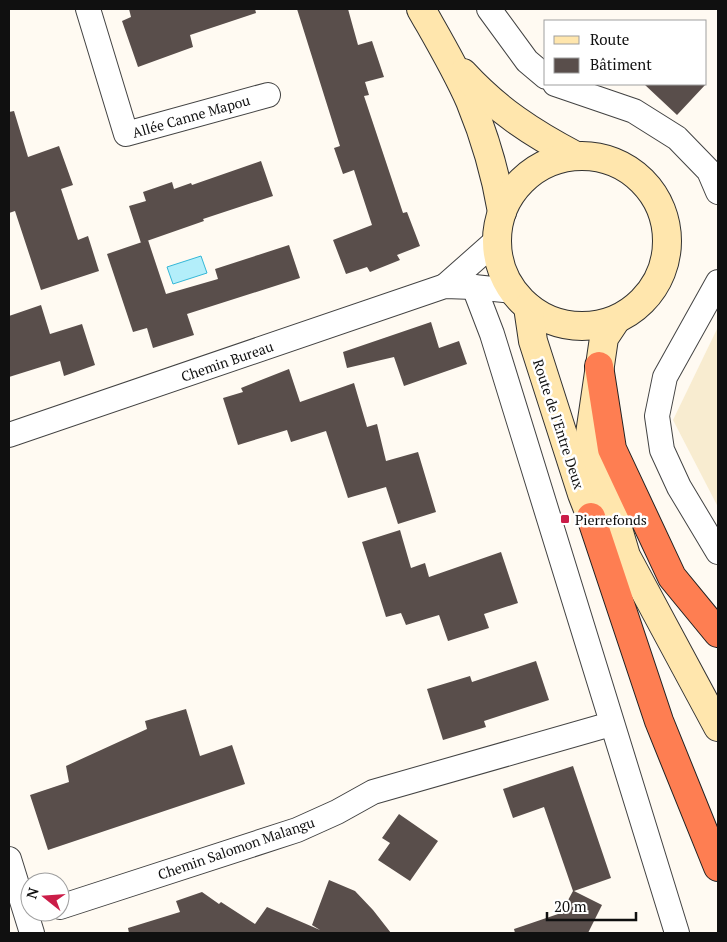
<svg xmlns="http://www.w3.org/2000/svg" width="727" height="942" font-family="'PT Serif',serif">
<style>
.farmland{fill:#f8ecd0}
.water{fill:#b3eefa;stroke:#34b7d7}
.building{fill:#594e4b}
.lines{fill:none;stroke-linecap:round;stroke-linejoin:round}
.street-casing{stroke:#434343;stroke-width:26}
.secondary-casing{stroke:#323232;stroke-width:30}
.highway-casing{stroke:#212121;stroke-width:30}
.street{stroke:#fff;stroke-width:24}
.secondary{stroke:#ffe6ad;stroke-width:28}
.highway{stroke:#fe7e52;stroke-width:28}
.poi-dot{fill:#cb1d48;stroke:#fff;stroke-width:2}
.labels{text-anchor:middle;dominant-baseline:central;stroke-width:5;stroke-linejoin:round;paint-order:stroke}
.street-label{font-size:14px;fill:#101010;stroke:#fff}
.poi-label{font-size:14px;fill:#101010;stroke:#fff;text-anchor:start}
</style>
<rect width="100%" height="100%" fill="#fffaf2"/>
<polygon class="farmland" points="718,327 718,507 673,420"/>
<polygon class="water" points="201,256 207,273 173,284 167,267"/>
<g class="building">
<polygon points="129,9 255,9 256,13 190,35 193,47 138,67 122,21 131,17"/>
<polygon points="297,9 348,9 358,45 372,41 384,77 365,82 369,95 364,96 403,213 407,212 420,246 397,255 400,260 370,272 367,267 346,274 333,240 372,225 354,170 343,174 334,148 340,146"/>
<polygon points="644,84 706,84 677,115"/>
<polygon points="14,111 28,157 59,146 73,185 61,189 78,240 88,236 99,271 41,290 15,211 9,213 9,112"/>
<polygon points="261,161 273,196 203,219 204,221 141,243 129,206 146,201 143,192 172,182 174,189 191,183 192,185"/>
<polygon points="148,240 166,294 218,279 215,269 289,245 300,278 187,314 194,335 153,348 147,328 133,332 107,254"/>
<polygon points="41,305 50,334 82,324 95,365 64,376 60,361 9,377 9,316"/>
<polygon points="431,322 439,348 459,341 467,364 404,386 394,357 347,368 343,352"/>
<polygon points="289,369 300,402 354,383 367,427 377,424 386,461 418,452 436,512 398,524 386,487 348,498 326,431 291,442 287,430 238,445 223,398 243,392 241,388"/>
<polygon points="400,530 411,568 425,563 429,577 501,552 518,603 484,614 489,628 448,641 439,615 406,625 401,613 386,617 362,542"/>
<polygon points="536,661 549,700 484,721 486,727 443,740 427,689 470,676 472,682"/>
<polygon points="186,709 200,756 232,745 245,784 48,850 30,795 69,782 66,766 147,729 145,721"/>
<polygon points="573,766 611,878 574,891 602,905 588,933 515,933 514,929 561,913 573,891 544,807 513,818 503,789"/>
<polygon points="399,814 438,841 410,881 378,860 390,843 382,838"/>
<polygon points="329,880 355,891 373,910 391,933 129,933 128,928 180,912 176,901 202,892 219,904 221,902 255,924 267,907 320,930 312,925"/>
</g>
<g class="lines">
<g class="street-casing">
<g id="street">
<polyline points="88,9 126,134 268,95"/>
<polyline points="489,9 527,61 546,77"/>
<polyline points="555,84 634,111 677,138 709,171 718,192"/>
<polyline points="718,282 665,377 657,416 662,450 679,487 718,552"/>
<polyline points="445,286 497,240"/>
<polyline points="474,287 492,334 677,933"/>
<polyline points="9,435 445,286 474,287 513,291"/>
<polyline points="9,859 32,933"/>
<polyline points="60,907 297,830 337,812 373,792 611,724"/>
</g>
</g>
<g class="secondary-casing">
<g id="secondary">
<path d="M 421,9 C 438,39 456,69 470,101 C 484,135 496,176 502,212"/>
<path d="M 463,73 C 497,110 532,133 576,156"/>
<circle cx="582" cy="241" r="85"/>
<polyline points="528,307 533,341 582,494 591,517 607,534"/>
<polyline points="616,320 604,338 590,434 626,556 718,727"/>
</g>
</g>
<g class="highway-casing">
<g id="highway">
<polyline points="599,366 612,449 672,577 718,633"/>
<polyline points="591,517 659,721 718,867"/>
</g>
</g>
<use href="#street" class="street"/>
<use href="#secondary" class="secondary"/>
<use href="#highway" class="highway"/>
</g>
<rect class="poi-dot" x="560" y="514" width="10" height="10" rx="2.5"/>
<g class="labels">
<g class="street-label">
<text transform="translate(191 116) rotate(-16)">Allée Canne Mapou</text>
<text transform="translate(227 361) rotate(-19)">Chemin Bureau</text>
<text transform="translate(559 424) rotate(72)">Route de l'Entre Deux</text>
<text transform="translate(236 848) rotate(-19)">Chemin Salomon Malangu</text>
</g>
<g class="poi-label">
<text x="575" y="519">Pierrefonds</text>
</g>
</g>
<rect width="727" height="942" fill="none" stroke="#101010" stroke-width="20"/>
<rect x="544" y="20" width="162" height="65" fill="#ffffff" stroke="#9f9f9f"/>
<rect x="554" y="36" width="25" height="8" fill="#ffe6ad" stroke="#9f9f9f"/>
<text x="590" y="45" font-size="15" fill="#101010">Route</text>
<rect x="554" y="58" width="25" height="15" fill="#594e4b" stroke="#9f9f9f"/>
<text x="590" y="70" font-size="15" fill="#101010">Bâtiment</text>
<g transform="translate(45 897) rotate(287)"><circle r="24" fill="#ffffff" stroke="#9f9f9f"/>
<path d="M0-4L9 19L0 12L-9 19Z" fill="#cb1d48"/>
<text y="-8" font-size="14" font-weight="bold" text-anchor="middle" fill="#101010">N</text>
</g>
<path d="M547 912v8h89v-8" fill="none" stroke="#101010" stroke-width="2.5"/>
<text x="554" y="912" font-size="15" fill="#101010" stroke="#ffffff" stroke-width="4" paint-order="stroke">20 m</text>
</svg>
